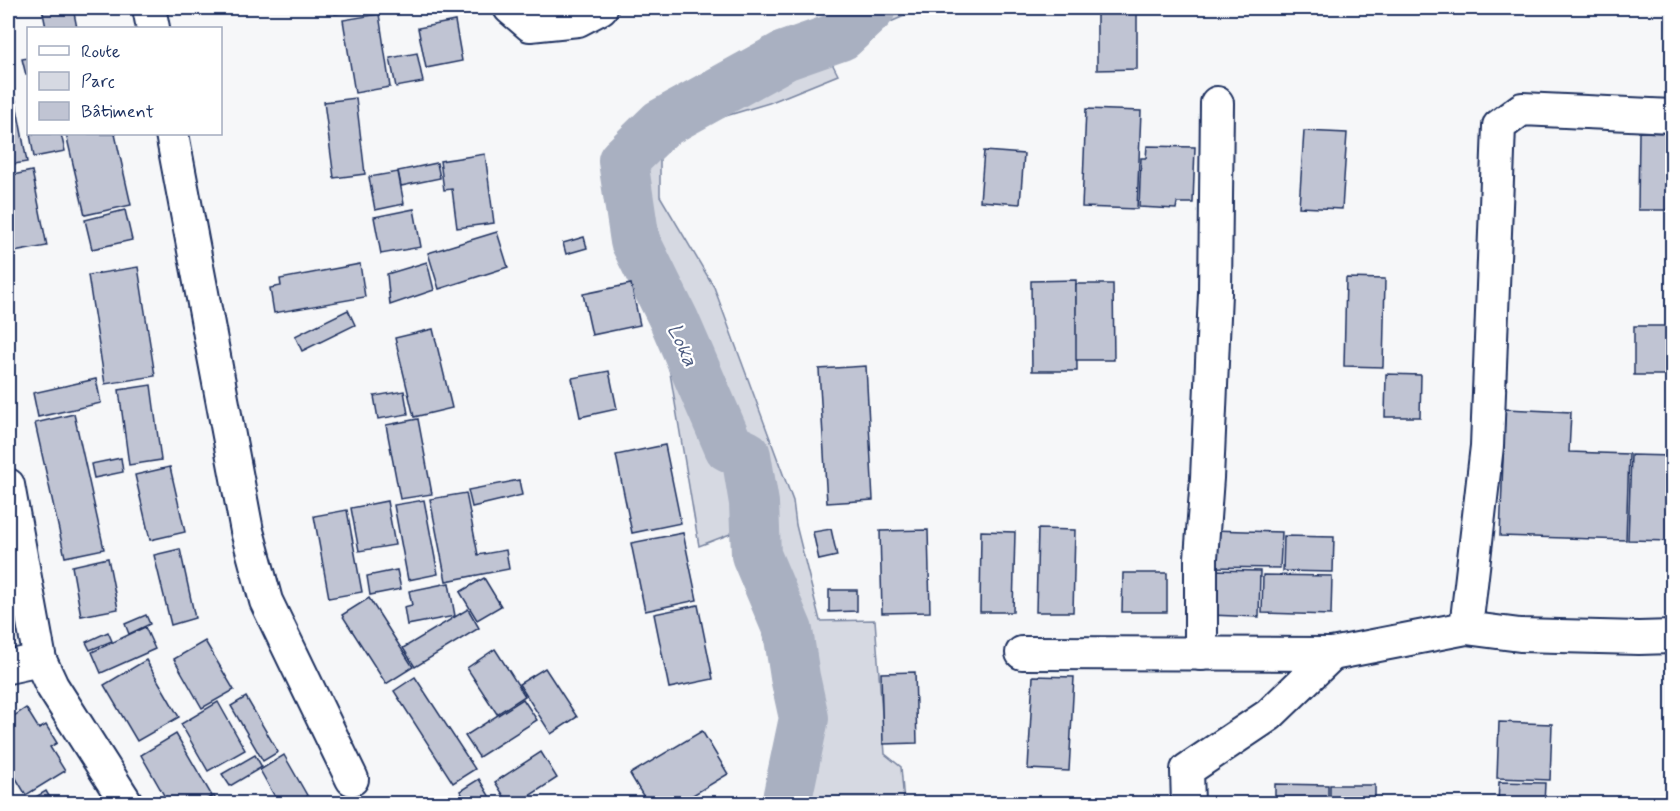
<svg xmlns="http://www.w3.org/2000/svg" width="1680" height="811" font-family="Mynerve,sans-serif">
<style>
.green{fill:#d6d9e2;stroke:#7884a0;stroke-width:1.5}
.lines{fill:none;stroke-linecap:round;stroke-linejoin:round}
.river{stroke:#a9b0c1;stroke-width:50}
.building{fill:#c0c4d3;stroke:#1b2f5e;stroke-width:1.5}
.minor-casing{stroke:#1b2f5e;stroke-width:36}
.minor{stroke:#fff;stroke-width:32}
.labels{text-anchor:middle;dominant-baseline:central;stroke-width:4.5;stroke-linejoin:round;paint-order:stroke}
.water-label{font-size:21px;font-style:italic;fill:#4d5c81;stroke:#fff}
</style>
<rect width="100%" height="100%" fill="#f6f7f9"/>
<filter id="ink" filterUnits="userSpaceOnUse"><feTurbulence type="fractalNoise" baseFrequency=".0167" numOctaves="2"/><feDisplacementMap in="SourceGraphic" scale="12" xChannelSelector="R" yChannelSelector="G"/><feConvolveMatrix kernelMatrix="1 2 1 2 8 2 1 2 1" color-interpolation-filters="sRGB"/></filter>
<g filter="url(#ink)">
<g class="green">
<polygon points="878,8 923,8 888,23"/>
<polygon points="814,28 838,75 769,103 679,130 660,151 660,196 714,287 793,501 796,525 820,621 875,620 885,754 901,767 904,803 786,803 791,790 782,737 784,641 738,531 699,546 670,373 646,271 620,220 606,168 647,125 747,63"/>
</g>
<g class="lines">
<polyline class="river" points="786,804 804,718 795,677 788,631 756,555 754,503 746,455 729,447 674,320 635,241 623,161 661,124 784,56 841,36 871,8"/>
</g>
<g class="building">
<polygon points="42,8 73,8 77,28 46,28"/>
<polygon points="334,8 372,8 372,9 335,14"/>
<polygon points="1097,8 1137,8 1137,69 1097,70"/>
<polygon points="379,14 390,87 355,93 343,20"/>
<polygon points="455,21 462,61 426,68 418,28"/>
<polygon points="417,53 423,82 396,87 390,58"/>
<polygon points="28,58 28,75 26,75 22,59"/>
<polygon points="14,92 27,162 8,165 8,94"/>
<polygon points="356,98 365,174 334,178 324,102"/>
<polygon points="1086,109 1141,111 1137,209 1082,207"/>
<polygon points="1304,131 1347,133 1342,209 1299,207"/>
<polygon points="1639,132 1672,133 1672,210 1638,210"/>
<polygon points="30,134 61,134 65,151 34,157"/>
<polygon points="66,134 115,134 131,205 85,215"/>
<polygon points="1147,146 1195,147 1193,203 1177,203 1176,209 1139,207 1141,158 1146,158"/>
<polygon points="984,151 1024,154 1020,204 980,201"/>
<polygon points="485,154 494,223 457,228 452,189 444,190 440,161"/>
<polygon points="437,163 440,178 401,186 398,171"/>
<polygon points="32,171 47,246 8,253 8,176"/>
<polygon points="398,172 404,204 375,210 369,177"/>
<polygon points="414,209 421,247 381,254 374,217"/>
<polygon points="125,210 132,240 92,249 85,220"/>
<polygon points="497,232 508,267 439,289 428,253"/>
<polygon points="584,237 587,248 566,254 563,243"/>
<polygon points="427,262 434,290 390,305 387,274"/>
<polygon points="360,264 365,297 274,313 270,288 281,286 280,279"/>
<polygon points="138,267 155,376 105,384 88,275"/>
<polygon points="1346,278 1385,279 1383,367 1344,366"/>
<polygon points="1076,280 1077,371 1032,371 1031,281"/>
<polygon points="631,284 640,325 592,335 583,294"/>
<polygon points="1076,284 1113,284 1114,360 1076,360"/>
<polygon points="348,310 355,325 302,351 295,336"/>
<polygon points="1634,326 1670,326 1671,338 1672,338 1672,375 1634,375"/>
<polygon points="433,329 452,408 414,417 395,338"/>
<polygon points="866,366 873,500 827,503 819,369"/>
<polygon points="609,371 617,409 580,417 572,378"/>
<polygon points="1386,374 1421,375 1420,417 1385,417"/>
<polygon points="96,379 101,403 38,417 33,393"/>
<polygon points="151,385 161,460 129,465 119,390"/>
<polygon points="404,391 408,414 378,419 374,396"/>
<polygon points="1505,409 1571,412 1569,452 1629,454 1626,540 1500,536"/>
<polygon points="74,414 104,549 65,557 35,423"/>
<polygon points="418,419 432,494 400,499 386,425"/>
<polygon points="665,445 681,523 632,533 616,455"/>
<polygon points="1631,455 1672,456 1672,541 1628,540"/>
<polygon points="121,458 123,472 94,478 91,464"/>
<polygon points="170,467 185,532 150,540 135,475"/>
<polygon points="519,480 522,495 472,507 468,490"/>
<polygon points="466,493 478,555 506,550 509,569 446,581 430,499"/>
<polygon points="424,500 438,574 408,580 394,505"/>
<polygon points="387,501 395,545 359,551 351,508"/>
<polygon points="347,510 362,592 329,598 314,516"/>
<polygon points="831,529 837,556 819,560 813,532"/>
<polygon points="1038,529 1075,530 1073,612 1036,612"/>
<polygon points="928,530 930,612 882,613 880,531"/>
<polygon points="1211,530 1282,532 1280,568 1210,567"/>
<polygon points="981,531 1015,532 1013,612 980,612"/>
<polygon points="683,533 697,600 645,611 631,543"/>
<polygon points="1284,536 1334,537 1333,572 1283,571"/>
<polygon points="180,549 195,618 171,625 154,555"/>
<polygon points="108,558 118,609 81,616 72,566"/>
<polygon points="397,570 401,589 370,595 367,576"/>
<polygon points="1212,570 1260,571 1259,617 1210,615"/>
<polygon points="1123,573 1167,573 1167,612 1122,612"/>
<polygon points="1263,575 1332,576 1331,615 1262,613"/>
<polygon points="484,578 501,606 477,620 460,592"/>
<polygon points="449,583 455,616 407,625 404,607 412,605 409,591"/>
<polygon points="829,590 857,590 857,611 829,612"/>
<polygon points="369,598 413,667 386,684 342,615"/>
<polygon points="698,605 713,679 669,688 654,614"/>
<polygon points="468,609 479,628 415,667 403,648"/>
<polygon points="146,615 150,624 129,634 125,624"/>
<polygon points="145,627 155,649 101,673 92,652"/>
<polygon points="108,632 112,641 90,650 86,642"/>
<polygon points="205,641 234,690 202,708 174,659"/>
<polygon points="495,649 525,696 497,714 467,668"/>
<polygon points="146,660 179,717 137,741 104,685"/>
<polygon points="545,668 577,717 551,734 519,684"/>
<polygon points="915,672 917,743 883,744 881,673"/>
<polygon points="1033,676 1074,677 1069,771 1028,769"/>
<polygon points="415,677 475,769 453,783 394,691"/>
<polygon points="246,697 278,752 263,761 231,706"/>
<polygon points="523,699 537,720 479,757 465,736"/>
<polygon points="218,702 245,750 208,771 181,724"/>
<polygon points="26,708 39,729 46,725 57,743 50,747 65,771 26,795 8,765 8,720"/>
<polygon points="1499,722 1552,724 1550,780 1497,778"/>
<polygon points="702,731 728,774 678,804 648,804 630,774"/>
<polygon points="176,734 212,796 199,804 169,804 141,755"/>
<polygon points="541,752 557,778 517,804 509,804 495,782"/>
<polygon points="255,755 262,767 230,786 222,774"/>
<polygon points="284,755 312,804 279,804 260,770"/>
<polygon points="479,779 494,804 468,804 460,791"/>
<polygon points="1499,782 1545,783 1544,804 1498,804"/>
<polygon points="1275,784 1328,785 1328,804 1275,804"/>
<rect x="1330" y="785" width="45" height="19"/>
<polygon points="46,791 53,803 37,804 34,798"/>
<polygon points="214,796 218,804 201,804"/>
</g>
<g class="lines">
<g class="minor-casing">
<g id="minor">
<polyline points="149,8 153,28"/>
<polyline points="510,8 530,25 578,20 601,8"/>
<polyline points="172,134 247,531 266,601 352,779"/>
<polyline points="8,485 40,660 52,686 127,804"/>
<polyline points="1466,628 1487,446 1499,126 1522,109 1672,116"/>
<polyline points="1022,653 1332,654 1466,628 1520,635 1639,638 1672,637"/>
<polyline points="1201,654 1201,558 1207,478 1215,293 1217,103"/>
<polyline points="8,667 40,660"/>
<polyline points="1188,804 1187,770 1269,715 1332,654"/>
</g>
</g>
<use href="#minor" class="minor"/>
</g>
</g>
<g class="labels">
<g class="water-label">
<text transform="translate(682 345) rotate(65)">Loka</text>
</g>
</g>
<rect width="1680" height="811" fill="none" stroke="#fff" stroke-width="30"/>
<rect x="15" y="15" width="1650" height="781" fill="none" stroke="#1b2f5e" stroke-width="2" filter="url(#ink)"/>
<rect x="27" y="27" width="195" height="108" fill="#ffffff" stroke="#a4acbf" stroke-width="1.5"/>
<rect x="39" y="46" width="30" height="9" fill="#ffffff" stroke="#a4acbf" stroke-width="1.5"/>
<text x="81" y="57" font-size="18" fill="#1b2f5e">Route</text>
<rect x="39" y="72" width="30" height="18" fill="#d6d9e2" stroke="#a4acbf" stroke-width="1.5"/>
<text x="81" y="87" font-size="18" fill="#1b2f5e">Parc</text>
<rect x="39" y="102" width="30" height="18" fill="#c0c4d3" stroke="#a4acbf" stroke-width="1.5"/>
<text x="81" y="117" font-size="18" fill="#1b2f5e">Bâtiment</text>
</svg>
